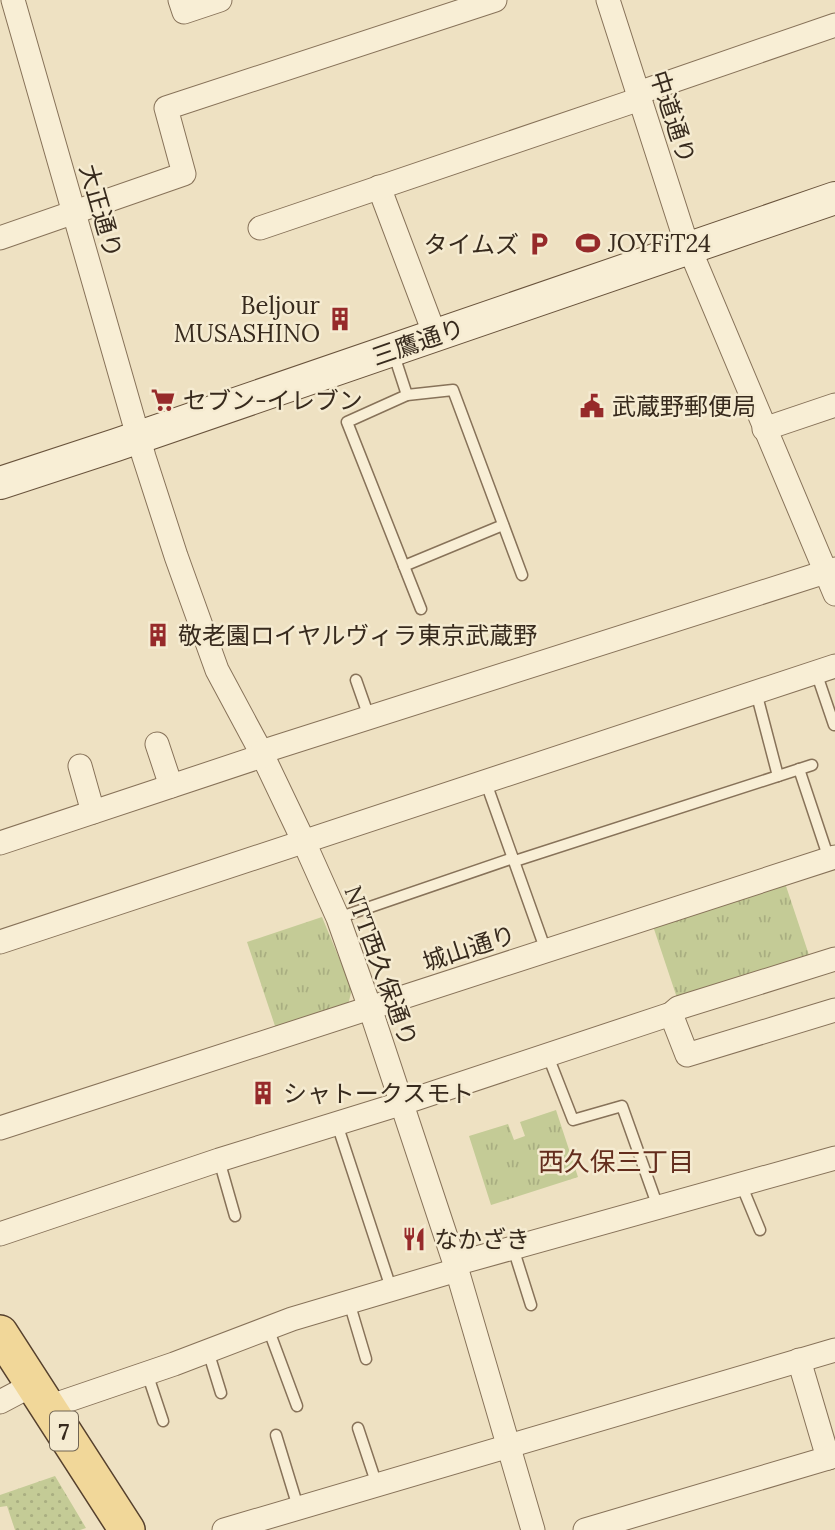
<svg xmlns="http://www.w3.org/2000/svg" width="835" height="1530" font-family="Lora,'Noto Sans JP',serif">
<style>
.park{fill:url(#park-tufts)}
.garden{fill:url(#garden-dots)}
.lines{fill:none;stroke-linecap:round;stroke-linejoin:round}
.lane-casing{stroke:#877259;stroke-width:13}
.street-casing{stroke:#877259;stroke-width:25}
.secondary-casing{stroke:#69533c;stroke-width:34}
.primary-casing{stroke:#55402d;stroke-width:38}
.lane{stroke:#f8eed5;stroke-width:10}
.street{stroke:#f8eed5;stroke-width:23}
.secondary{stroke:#f8eed5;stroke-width:32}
.primary{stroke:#f1d799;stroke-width:35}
.labels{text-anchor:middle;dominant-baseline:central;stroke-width:5;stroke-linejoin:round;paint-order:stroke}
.shield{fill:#f5ebd1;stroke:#706453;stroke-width:2}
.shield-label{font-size:23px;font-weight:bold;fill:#372a1d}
.street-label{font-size:24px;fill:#372a1d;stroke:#f5ebd1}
.poi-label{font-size:24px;fill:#372a1d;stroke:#f5ebd1;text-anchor:start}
.neighbourhood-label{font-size:26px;fill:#632d1d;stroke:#f5ebd1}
</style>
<defs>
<pattern id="park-tufts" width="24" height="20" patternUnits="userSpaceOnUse" patternTransform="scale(1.75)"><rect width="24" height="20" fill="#c4cb96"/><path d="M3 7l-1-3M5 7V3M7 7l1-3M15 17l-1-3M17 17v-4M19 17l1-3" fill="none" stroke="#a9ae81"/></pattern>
<pattern id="garden-dots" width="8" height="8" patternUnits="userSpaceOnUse" patternTransform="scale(1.75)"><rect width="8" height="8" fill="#c4cb96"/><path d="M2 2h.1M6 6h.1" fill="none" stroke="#a9ae81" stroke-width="1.8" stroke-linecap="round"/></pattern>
</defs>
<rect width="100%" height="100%" fill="#eee1c2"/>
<g class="park">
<polygon points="785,883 811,961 679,1004 653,926"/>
<polygon points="322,917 352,989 348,1005 276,1029 247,942"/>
<polygon points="556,1110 578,1177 491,1205 469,1136 508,1124 514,1140 525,1136 520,1122"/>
</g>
<polygon class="garden" points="55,1476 86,1528 80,1530 15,1530 7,1506 0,1507 0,1495"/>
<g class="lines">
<g class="lane-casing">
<g id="lane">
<polyline points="393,352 407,395"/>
<polyline points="404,566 503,525"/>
<polyline points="421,609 347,422 407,395 453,390 522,575"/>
<polyline points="816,672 834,725"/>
<polyline points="356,680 369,717"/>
<polyline points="756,692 778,776"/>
<polyline points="799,769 829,859"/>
<polyline points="485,780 546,951"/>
<polyline points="515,861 812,765"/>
<polyline points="338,918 513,858"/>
<polyline points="548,1056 573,1120 622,1106 658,1207"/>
<polyline points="337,1124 391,1288"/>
<polyline points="219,1160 235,1216"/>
<polyline points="741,1184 760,1230"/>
<polyline points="513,1248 531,1305"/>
<polyline points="349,1302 366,1359"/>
<polyline points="268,1328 297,1406"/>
<polyline points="208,1351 221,1393"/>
<polyline points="147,1373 163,1421"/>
<polyline points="358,1428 377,1485"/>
<polyline points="276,1435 298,1507"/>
</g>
</g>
<g class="street-casing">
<g id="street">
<polyline points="13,0 144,457 176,556 217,670 261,752 304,842 338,918 370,1008 457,1270 533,1530"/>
<polyline points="180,0 184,12 220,0"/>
<polyline points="608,0 683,233 835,594"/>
<polyline points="638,93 835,25"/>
<polyline points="379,187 430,322"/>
<polyline points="260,228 640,99"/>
<polyline points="0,238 184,174 166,108 495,0"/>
<polyline points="764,429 835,405"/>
<polyline points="157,744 171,786"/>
<polyline points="261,752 835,569"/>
<polyline points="80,766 93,812"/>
<polyline points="0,843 262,756"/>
<polyline points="0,942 835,666"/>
<polyline points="671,1014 687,1055 835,1010"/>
<polyline points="0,1128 835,857"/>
<polyline points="0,1234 219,1160 403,1103 671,1014 678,1008 835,959"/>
<polyline points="455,1264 835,1158"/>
<polyline points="799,1360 828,1458"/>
<polyline points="0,1402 34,1384"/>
<polyline points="48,1407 174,1364 292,1319 457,1270"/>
<polyline points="224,1530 835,1350"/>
<polyline points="585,1530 835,1456"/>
</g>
</g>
<g class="secondary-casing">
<polyline id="secondary" points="0,483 116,445 835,198"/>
</g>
<g class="primary-casing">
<polyline id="primary" points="0,1333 127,1530"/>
</g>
<use href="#lane" class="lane"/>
<use href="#street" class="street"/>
<use href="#secondary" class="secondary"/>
<use href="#primary" class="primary"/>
</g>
<defs>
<g id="stadium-bare" transform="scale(1.89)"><path d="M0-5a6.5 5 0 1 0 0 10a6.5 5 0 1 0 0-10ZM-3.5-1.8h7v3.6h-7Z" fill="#962a2a" stroke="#f5ebd1" stroke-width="2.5" paint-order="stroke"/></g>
<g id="parking-bare" transform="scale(1.89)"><path d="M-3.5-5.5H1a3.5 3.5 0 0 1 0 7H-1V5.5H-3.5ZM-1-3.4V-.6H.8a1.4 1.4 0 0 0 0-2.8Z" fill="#962a2a" stroke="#f5ebd1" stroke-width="2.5" paint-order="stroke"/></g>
<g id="building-bare" transform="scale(1.89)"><path d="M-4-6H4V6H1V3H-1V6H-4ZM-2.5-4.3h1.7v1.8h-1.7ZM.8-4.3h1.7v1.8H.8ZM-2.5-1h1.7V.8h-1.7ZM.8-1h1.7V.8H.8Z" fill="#962a2a" stroke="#f5ebd1" stroke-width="2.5" paint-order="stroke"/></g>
<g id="supermarket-bare" transform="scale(1.89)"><path d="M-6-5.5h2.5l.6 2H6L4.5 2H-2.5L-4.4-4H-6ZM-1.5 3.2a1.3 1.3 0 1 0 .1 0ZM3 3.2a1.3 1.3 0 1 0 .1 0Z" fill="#962a2a" stroke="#f5ebd1" stroke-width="2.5" paint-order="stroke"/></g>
<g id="civic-bare" transform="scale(1.89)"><path d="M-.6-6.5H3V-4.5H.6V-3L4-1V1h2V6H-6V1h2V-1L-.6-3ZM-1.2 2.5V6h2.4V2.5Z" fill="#962a2a" stroke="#f5ebd1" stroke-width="2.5" paint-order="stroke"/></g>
<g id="restaurant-bare" transform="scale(1.89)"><path d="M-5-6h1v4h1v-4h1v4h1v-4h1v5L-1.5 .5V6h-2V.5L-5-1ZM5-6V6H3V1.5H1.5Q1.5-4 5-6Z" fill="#962a2a" stroke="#f5ebd1" stroke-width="2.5" paint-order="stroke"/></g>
</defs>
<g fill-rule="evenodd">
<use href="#stadium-bare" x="588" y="243"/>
<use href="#parking-bare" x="539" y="244"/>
<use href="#building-bare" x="340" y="319"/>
<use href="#supermarket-bare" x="163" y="400"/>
<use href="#civic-bare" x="592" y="406"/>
<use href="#building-bare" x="158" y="635"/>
<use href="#building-bare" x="263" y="1093"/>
<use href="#restaurant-bare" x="414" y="1239"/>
</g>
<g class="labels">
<rect class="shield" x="50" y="1411.5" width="28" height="39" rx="5"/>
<g class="shield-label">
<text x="64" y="1431">7</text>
</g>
<g class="street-label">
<text transform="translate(673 117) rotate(72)">中道通り</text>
<text transform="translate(101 211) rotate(74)">大正通り</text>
<text transform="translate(418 342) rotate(-19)">三鷹通り</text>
<text transform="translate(469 948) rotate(-18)">城山通り</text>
<text transform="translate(381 966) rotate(70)">NTT西久保通り</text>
</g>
<g class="poi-label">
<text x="608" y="243">JOYFiT24</text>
<text x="519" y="244" text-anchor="end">タイムズ</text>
<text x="320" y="305" text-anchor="end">Beljour<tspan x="320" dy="28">MUSASHINO</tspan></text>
<text x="183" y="400">セブン-イレブン</text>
<text x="612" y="406">武蔵野郵便局</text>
<text x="178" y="635">敬老園ロイヤルヴィラ東京武蔵野</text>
<text x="283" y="1093">シャトークスモト</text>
<text x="434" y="1239">なかざき</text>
</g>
<g class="neighbourhood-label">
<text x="616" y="1161">西久保三丁目</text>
</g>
</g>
</svg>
